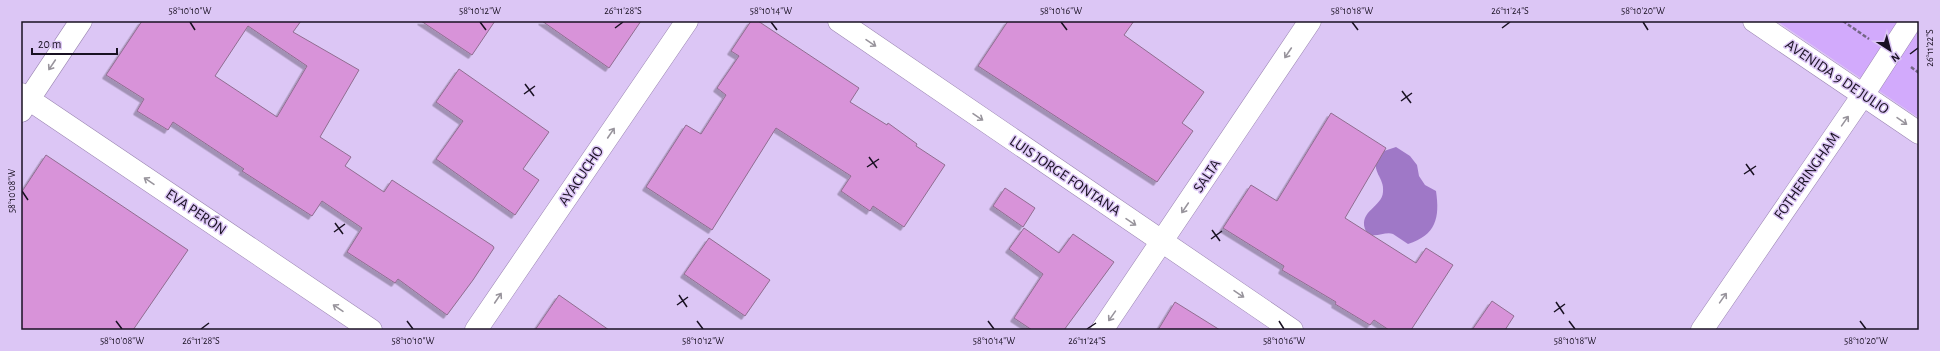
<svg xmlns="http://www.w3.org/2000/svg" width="1940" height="351" font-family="'Alegreya Sans',sans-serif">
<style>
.green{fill:#d2aafc}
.forest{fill:#9f78c7}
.building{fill:#d893d9;stroke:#906d91;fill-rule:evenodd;filter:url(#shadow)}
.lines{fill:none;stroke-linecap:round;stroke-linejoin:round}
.street-casing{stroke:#9b86b2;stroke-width:23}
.secondary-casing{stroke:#9b86b2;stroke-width:23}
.path{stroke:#746685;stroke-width:2.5;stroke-dasharray:4 2;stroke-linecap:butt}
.street{stroke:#fff;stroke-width:22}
.secondary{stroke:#fff;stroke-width:22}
.oneway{stroke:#98949c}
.ticks{fill:none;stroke:#191122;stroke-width:1.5}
.labels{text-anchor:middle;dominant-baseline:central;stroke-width:3;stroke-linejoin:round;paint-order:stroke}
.street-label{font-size:15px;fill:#191122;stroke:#dcc6f5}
.neatline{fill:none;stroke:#191122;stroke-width:1.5}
.ticks-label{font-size:10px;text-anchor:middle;fill:#191122}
</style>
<defs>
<filter id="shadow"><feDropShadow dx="-3.5" dy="3.5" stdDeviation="0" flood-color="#0004"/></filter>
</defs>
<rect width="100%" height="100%" fill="#dcc6f5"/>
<polygon class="green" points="1777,21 1912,21 1919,26 1919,118"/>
<path class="forest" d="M 1396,147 L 1410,156 L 1417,165 L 1419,176 L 1425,185 L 1436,191 C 1440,218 1436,235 1408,244 C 1403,241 1398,237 1393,234 C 1385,230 1370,242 1365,229 C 1359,211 1382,207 1383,192 C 1385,177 1370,173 1378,153 Z"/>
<g class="building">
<path d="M 142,21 L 301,21 L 293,32 L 359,70 L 320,137 L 351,157 L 345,166 L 384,192 L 392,180 L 493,246 L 494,248 L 473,280 L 447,315 L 398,279 L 395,283 L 347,252 L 362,228 L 322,201 L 312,216 L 242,171 L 244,169 L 173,122 L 168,130 L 137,111 L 144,99 L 106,75 ZM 248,26 L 307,66 L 277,117 L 215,76 Z"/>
<polygon points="421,21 495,21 472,55"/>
<polygon points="542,21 641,21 609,68"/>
<polygon points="751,21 758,21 859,88 850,102 887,125 888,123 917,144 916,146 945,165 904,227 873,206 870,211 841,191 851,176 776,128 712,230 646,187 686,125 701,134 726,95 717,88 739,56 731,51"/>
<polygon points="1008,21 1134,21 1124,35 1204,92 1182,123 1193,131 1157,182 978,66"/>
<polygon points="459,69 549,132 523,169 539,180 515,215 436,159 463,121 436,102"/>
<polygon points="1331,113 1386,148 1345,218 1416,263 1426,248 1453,265 1411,330 1389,330 1374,320 1370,325 1335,304 1336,302 1282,270 1284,266 1223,228 1251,185 1277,201"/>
<polygon points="46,155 188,250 133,330 21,330 21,193"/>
<polygon points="1005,188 1035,208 1023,227 993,206"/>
<polygon points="1024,228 1059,253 1073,234 1114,262 1064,330 1032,330 1014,318 1043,274 1009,249"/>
<polygon points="709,238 770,280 745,316 684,274"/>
<polygon points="559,295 609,330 535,330"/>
<polygon points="1492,301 1514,316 1505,330 1472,330"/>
<polygon points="1175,302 1220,330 1158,330"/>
</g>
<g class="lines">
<g class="street-casing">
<g id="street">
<polyline points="839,21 1292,330"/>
<polyline points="21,94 371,330"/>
<polyline points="21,111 81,21"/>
<polyline points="476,330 687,21"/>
<polyline points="1102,330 1310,21"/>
<polyline points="1702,330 1863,95 1911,21"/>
</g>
</g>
<g class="secondary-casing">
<polyline id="secondary" points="1754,21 1919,133"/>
</g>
<g class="path">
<polyline points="1843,21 1869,39"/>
<polyline points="1911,67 1919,73"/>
</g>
<use href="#street" class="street"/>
<use href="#secondary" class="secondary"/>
</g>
<defs><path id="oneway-shaft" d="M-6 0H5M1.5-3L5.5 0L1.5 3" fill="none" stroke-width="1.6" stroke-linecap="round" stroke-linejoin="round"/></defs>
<g class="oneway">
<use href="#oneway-shaft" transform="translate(871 43) rotate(34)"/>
<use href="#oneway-shaft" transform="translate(1288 53) rotate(124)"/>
<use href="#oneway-shaft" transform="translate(52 65) rotate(124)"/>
<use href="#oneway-shaft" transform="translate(978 117) rotate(34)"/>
<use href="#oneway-shaft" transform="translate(1845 121) rotate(-55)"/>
<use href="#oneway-shaft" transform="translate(1902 121) rotate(35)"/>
<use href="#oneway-shaft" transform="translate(611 133) rotate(-56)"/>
<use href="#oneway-shaft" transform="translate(149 181) rotate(-146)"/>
<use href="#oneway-shaft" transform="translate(1185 208) rotate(124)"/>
<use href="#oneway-shaft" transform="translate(1131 222) rotate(34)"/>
<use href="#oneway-shaft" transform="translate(1239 294) rotate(34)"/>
<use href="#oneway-shaft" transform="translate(498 298) rotate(-56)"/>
<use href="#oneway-shaft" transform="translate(1723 298) rotate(-55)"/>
<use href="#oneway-shaft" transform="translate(338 308) rotate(-146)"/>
<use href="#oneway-shaft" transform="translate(1112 316) rotate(125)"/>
</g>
<path class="ticks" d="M 190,22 L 195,30M 480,22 L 486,30M 771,22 L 777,30M 1061,22 L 1067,30M 1352,22 L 1358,30M 1643,22 L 1648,30M 615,28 L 623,22M 1502,28 L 1510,22M 1910,54 L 1918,48M 525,84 L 534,96M 1402,91 L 1411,103M 524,94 L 535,86M 1401,101 L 1412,93M 869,157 L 877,168M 1746,164 L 1754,175M 867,167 L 879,159M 1744,174 L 1756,166M 22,191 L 28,200M 335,223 L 343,234M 1212,230 L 1220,241M 334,232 L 345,224M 1211,239 L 1222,231M 679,295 L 687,307M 1556,302 L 1564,314M 677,305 L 688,297M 1554,312 L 1565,304M 116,321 L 122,329M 407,321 L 413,329M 697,321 L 703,329M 988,321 L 994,329M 1279,321 L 1284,329M 1569,321 L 1575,329M 1860,321 L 1866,329M 201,329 L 209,323M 1087,329 L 1096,323"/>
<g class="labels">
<g class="street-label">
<text transform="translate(1837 77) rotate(34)">AVENIDA 9 DE JULIO</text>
<text transform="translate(581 176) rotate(-56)">AYACUCHO</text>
<text transform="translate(1065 176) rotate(34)">LUIS JORGE FONTANA</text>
<text transform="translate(1207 176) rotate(-56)">SALTA</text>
<text transform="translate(1807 176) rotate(-55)">FOTHERINGHAM</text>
<text transform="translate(196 212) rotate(34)">EVA PERÓN</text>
</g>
</g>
<rect width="1940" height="351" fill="none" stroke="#dcc6f5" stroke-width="44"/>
<g transform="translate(1890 50) rotate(144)" stroke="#dcc6f5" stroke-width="3" paint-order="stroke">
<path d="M0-3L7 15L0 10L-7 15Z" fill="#191122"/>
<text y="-6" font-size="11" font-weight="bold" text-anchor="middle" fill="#191122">N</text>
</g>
<path d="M32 48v6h85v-6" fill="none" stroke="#191122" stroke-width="2"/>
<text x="38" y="48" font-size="12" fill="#191122" stroke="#dcc6f5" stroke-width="3" paint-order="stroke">20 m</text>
<rect x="22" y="22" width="1896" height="307" class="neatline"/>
<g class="ticks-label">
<text x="190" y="14">58°10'10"W</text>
<text x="480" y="14">58°10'12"W</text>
<text x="623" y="14">26°11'28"S</text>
<text x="771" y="14">58°10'14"W</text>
<text x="1061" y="14">58°10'16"W</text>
<text x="1352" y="14">58°10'18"W</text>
<text x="1510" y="14">26°11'24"S</text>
<text x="1643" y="14">58°10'20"W</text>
<text transform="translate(1929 48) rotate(-90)" y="4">26°11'22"S</text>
<text transform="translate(11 191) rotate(-90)" y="4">58°10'08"W</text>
<text x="122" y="344">58°10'08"W</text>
<text x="201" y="344">26°11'28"S</text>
<text x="413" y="344">58°10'10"W</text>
<text x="703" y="344">58°10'12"W</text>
<text x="994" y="344">58°10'14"W</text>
<text x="1087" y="344">26°11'24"S</text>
<text x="1284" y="344">58°10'16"W</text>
<text x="1575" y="344">58°10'18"W</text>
<text x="1866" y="344">58°10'20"W</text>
</g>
</svg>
